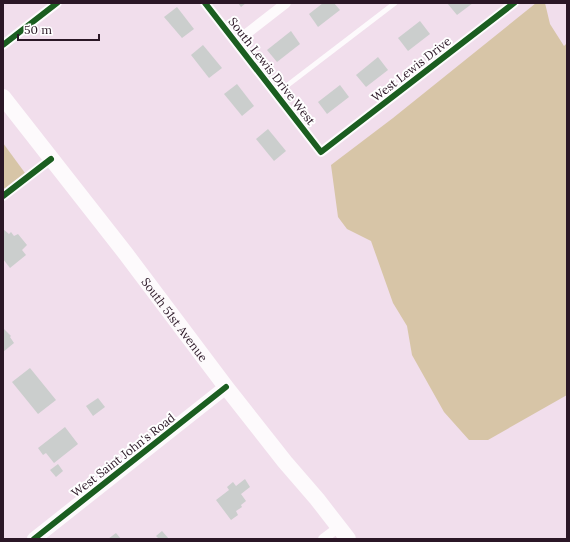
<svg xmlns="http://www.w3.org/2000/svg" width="570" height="542" font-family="Lora,serif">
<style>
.green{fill:#d7c5a7}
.building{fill:#cbcecd}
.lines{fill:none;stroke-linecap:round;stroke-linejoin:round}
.lane{stroke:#fdfafc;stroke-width:5}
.street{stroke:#fdfafc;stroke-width:10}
.secondary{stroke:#fdfafc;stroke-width:14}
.primary{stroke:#fdfafc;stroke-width:16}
.cycleway-casing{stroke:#fff;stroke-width:8}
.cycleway{stroke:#1b5e20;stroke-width:6}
.labels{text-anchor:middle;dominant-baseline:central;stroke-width:4;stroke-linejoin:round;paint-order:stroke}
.street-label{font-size:12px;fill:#2b1726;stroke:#fff}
</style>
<rect width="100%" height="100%" fill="#f1deec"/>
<g class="green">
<polygon points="536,3 545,3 550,24 564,46 567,43 567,395 488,440 469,440 444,412 412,355 407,326 393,303 371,241 347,229 338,217 331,165 393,118"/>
<polygon points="3,143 25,173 3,190"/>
</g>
<g class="building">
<polygon points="238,3 246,3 241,7"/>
<polygon points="323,3 334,3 340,10 318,27 309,14"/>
<polygon points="447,3 473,3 457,15"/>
<polygon points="177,7 194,29 182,38 164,17"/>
<polygon points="420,21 430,34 408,51 398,38"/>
<polygon points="291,31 300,44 277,62 267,50"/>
<polygon points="203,45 222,68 209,78 191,55"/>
<polygon points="378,57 388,70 366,87 356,75"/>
<polygon points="237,84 254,106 242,116 224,94"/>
<polygon points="340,85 349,97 327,114 318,102"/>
<polygon points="268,129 286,151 274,161 256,139"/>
<polygon points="3,229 9,234 11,232 14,236 18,234 27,245 22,250 26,255 10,268 3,259"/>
<polygon points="3,328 11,336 10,337 14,343 3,352"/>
<polygon points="30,368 56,400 38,414 12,382"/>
<polygon points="98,398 105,407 93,416 86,406"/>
<polygon points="65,427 78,444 54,463 46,453 43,455 38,448"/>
<polygon points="58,464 63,471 56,477 50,470"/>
<polygon points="245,479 250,487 241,494 246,501 241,505 242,507 236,511 238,515 231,520 216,500 229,490 227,487 233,482 236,486"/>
<polygon points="162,531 169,539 159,539 156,536"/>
<polygon points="116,533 121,539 108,539"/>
</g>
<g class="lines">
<polyline class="lane" points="276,94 395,3"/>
<g class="street">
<polyline points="205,3 321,152 514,3"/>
<polyline points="236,42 286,3"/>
<polyline points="3,45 57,3"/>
<polyline points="3,196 51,159"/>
<polyline points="323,539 339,527"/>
</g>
<polyline class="secondary" points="34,539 226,387"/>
<path class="primary" id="s1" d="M 3,97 L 126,254 L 226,387 L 285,462 L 317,499 L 348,539"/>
<g class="cycleway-casing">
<g id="cycleway">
<polyline points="205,3 321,152 514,3"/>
<polyline points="3,45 57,3"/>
<polyline points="3,196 51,159"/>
<polyline points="34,539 226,387"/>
</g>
</g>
<use href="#cycleway" class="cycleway"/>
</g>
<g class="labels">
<g class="street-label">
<text transform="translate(411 69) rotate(-38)">West Lewis Drive</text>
<text transform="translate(272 71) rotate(52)">South Lewis Drive West</text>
<text stroke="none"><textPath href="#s1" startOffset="281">South 51st Avenue</textPath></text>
<text transform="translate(123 455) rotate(-38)">West Saint John's Road</text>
</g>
</g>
<rect width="570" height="542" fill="none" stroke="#2b1726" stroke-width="8"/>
<path d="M18 34v6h81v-6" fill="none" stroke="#2b1726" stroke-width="2"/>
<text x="24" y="34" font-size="12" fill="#2b1726" stroke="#ffffff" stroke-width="3" paint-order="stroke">50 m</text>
</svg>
